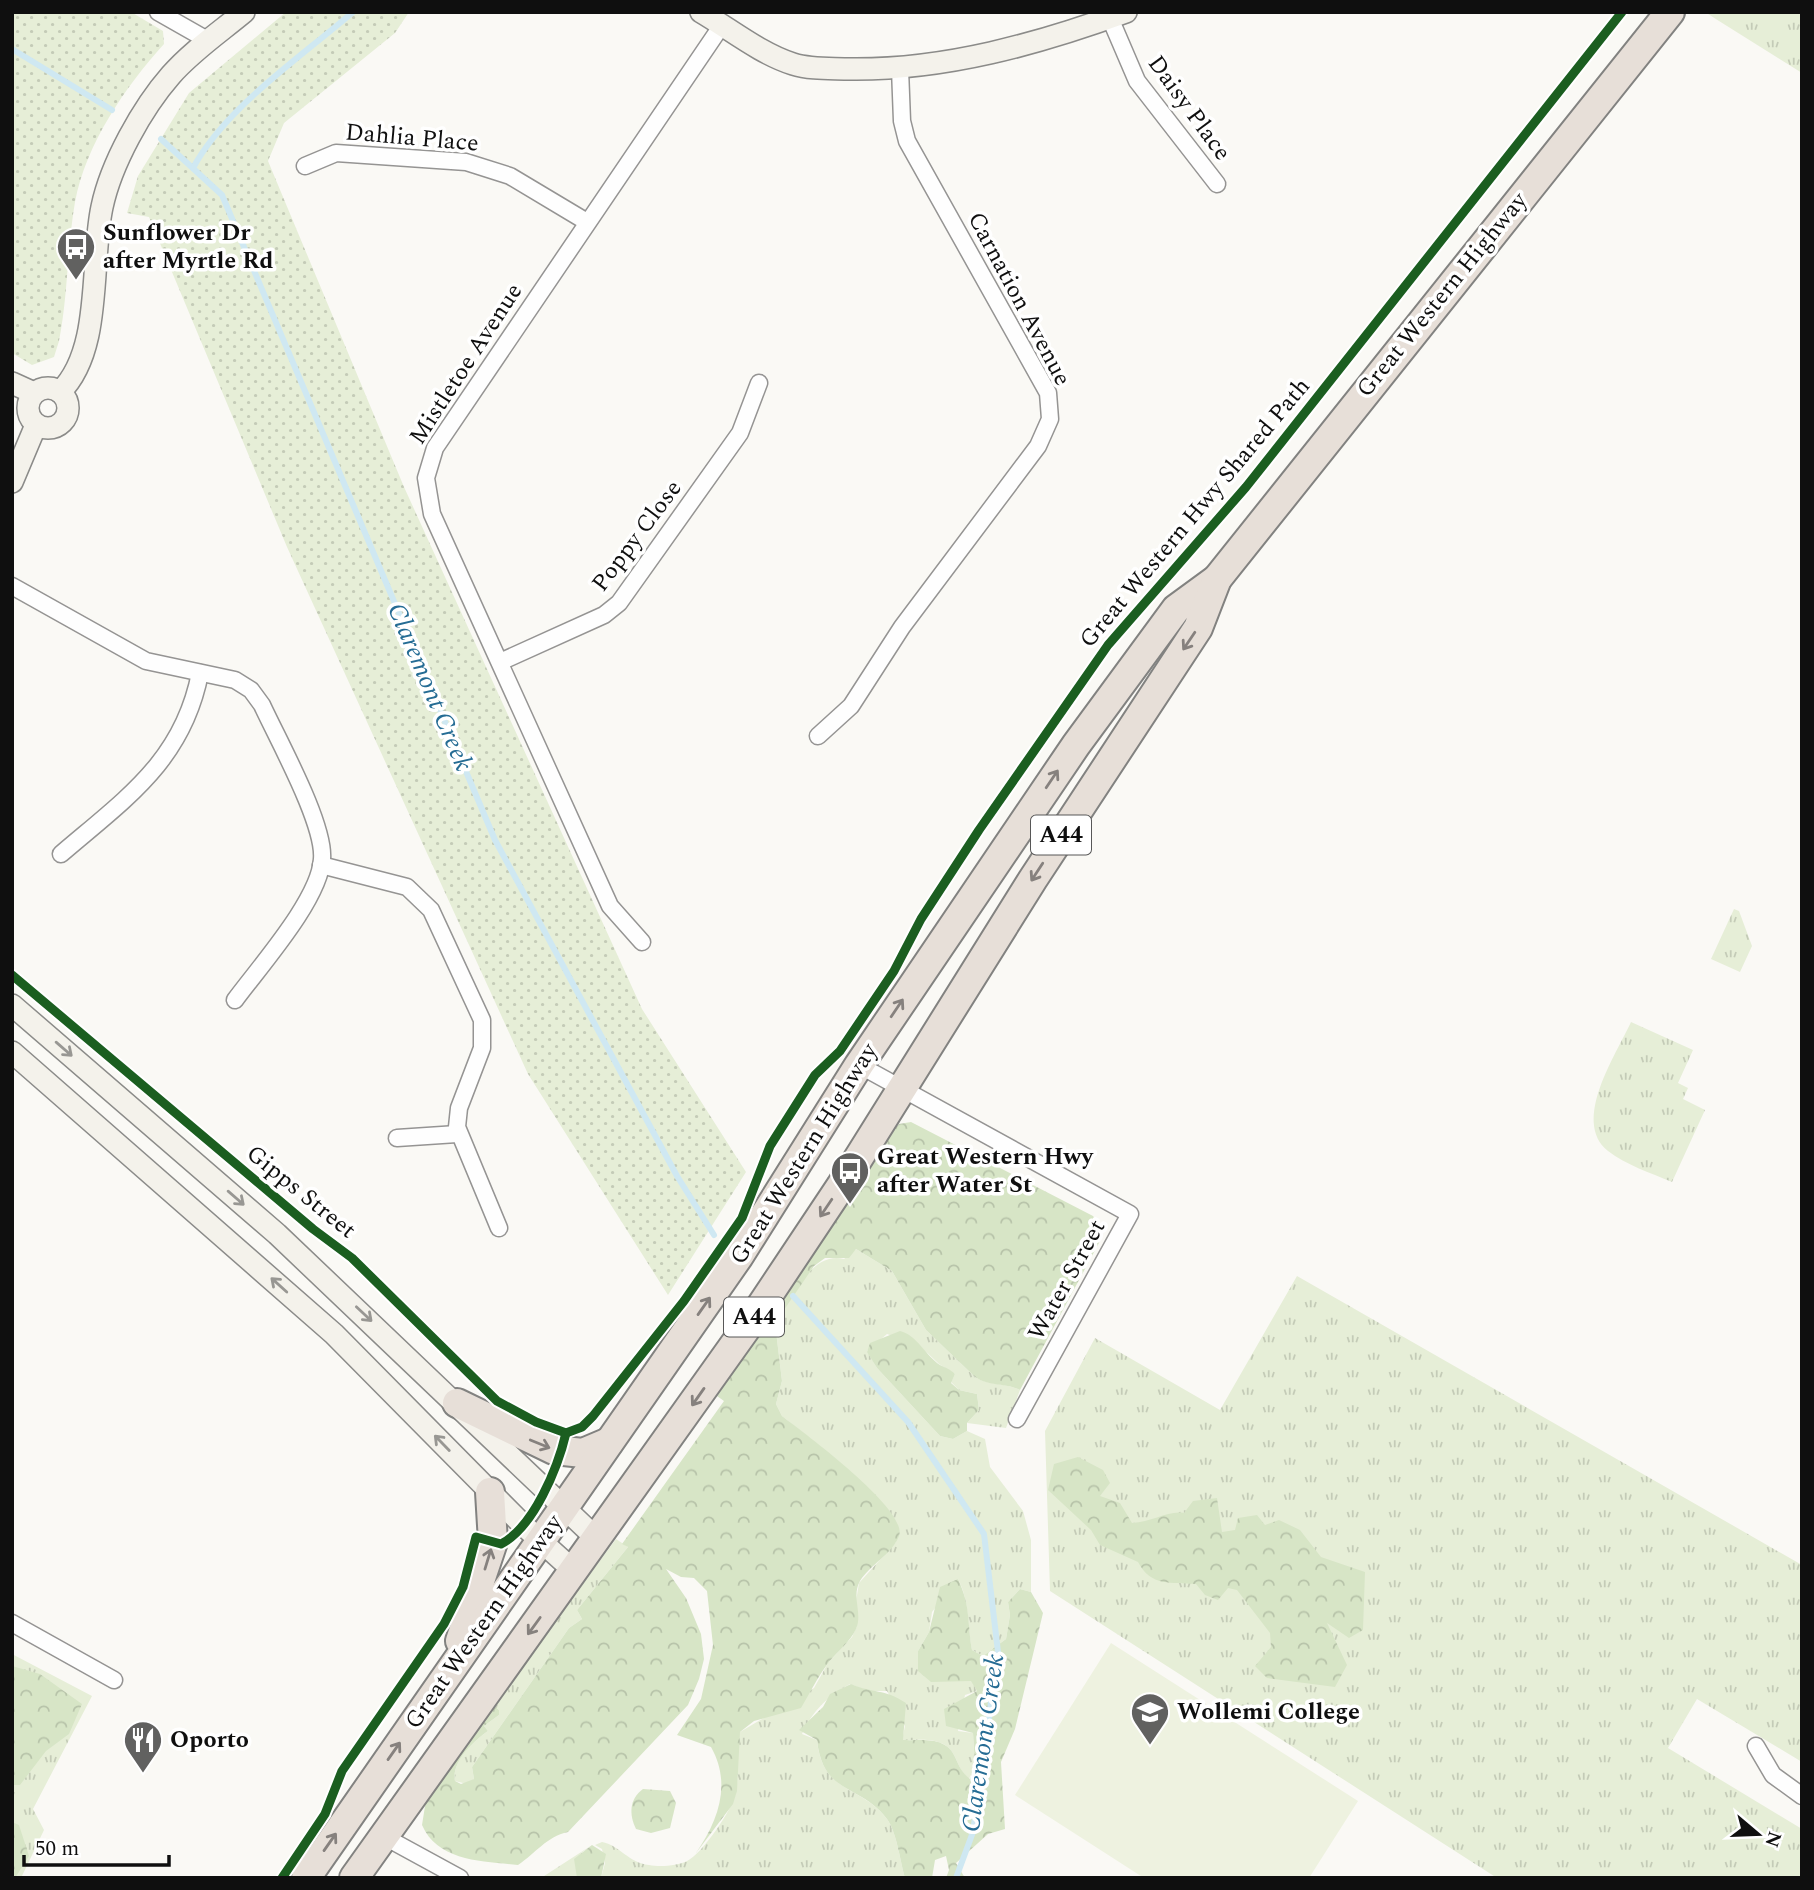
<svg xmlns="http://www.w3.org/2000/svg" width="1814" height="1890" font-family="Spectral,serif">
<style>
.grass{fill:url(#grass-tufts)}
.forest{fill:url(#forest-crowns)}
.park{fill:url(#park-dots)}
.pitch{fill:#eef2e0}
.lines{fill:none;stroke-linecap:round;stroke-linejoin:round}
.stream{stroke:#cfe8f2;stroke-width:6}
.street-casing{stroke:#959493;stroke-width:19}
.secondary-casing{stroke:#8b8b89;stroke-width:24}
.highway-casing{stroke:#828280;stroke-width:32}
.street{stroke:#fefefe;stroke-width:16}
.secondary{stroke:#f4f2eb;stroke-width:21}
.highway{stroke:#e7dfd8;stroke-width:28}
.cycleway-casing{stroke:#fff;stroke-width:13}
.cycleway{stroke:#1b5e20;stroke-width:9}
.oneway{stroke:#86817e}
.oneway2{stroke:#989793}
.labels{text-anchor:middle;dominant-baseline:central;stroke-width:7;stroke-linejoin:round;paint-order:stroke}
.shield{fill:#fff;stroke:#575757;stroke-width:2}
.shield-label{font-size:23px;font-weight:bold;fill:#0f0f0f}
.street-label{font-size:24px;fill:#0f0f0f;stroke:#fff}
.poi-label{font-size:24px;font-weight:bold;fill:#0f0f0f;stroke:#fff;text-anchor:start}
.water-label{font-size:26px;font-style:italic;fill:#256c94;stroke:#fff}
</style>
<defs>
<pattern id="grass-tufts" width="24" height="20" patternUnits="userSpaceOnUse" patternTransform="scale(1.75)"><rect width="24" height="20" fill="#e6eed7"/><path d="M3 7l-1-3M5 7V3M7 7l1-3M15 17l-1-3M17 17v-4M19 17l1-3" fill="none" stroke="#c4cbb7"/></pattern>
<pattern id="forest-crowns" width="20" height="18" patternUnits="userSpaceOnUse" patternTransform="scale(1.75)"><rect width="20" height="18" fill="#d7e5c6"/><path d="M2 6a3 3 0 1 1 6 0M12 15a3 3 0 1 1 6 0" fill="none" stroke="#b7c3a9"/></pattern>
<pattern id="park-dots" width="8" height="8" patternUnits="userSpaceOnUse" patternTransform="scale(1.75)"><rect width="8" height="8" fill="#e6eed7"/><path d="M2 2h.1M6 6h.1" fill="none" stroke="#c4cbb7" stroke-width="1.8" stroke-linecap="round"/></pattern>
</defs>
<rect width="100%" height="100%" fill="#faf9f5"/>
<g class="grass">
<polygon points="1705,12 1802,12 1802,73 1719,21"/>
<polygon points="1734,909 1739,911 1752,946 1740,972 1711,959"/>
<path d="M 1631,1022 L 1693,1050 L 1678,1083 L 1688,1088 L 1683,1099 L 1705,1110 L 1672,1182 C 1651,1173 1626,1165 1608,1151 C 1571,1121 1616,1055 1631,1022 Z"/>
<path d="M 856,1249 L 892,1271 L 926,1330 L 974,1376 C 987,1386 1004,1382 1020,1390 L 1006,1428 L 967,1423 L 979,1410 L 977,1394 L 959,1390 L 951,1382 L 955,1374 L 939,1364 L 920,1346 L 887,1334 L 867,1351 L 877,1368 L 940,1436 L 953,1439 L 967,1431 L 985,1439 L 990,1467 L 1023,1511 L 1031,1540 L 1031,1592 L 1020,1589 L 1008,1602 L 1010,1615 L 1006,1639 L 983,1656 L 972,1650 C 967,1624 970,1602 958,1579 L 932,1612 L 929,1632 L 918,1651 L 972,1681 L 977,1691 L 965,1695 L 958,1731 L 973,1733 L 975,1766 L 969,1779 C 961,1772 959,1765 954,1755 C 944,1736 921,1740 902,1740 L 905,1726 L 887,1691 L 868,1691 L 850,1684 C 829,1695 812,1711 802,1734 L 817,1740 C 822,1794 860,1784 887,1819 C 897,1833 900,1861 905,1878 L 601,1878 L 605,1863 L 602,1849 L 595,1845 L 602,1842 C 619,1845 629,1863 649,1865 C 660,1867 677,1866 687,1861 C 702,1854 733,1809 736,1792 C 739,1775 737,1755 737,1738 L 740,1732 L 814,1688 L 828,1663 L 852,1637 L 857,1626 L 856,1601 L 859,1583 L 896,1542 L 808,1437 L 782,1416 L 776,1404 L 782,1381 L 775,1323 C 791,1299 811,1251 844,1259 Z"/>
<polygon points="1297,1276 1802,1565 1802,1762 1697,1699 1668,1748 1802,1829 1802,1878 1497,1878 1050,1591 1045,1431 1095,1338 1220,1410"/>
<path d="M 616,1539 L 628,1547 L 577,1610 L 582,1619 L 569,1628 L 472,1767 L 474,1779 L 467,1784 L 455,1781 C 451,1762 474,1741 488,1731 L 484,1726 L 499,1715 L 499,1710 L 493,1705 Z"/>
<polygon points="12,1654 92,1696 33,1809 44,1830 21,1878 12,1878"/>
<polygon points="592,1845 581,1853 577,1878 541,1878"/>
</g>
<g class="forest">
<path d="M 911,1122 L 1093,1216 L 1101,1226 L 1100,1241 L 1020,1390 C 1004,1382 987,1387 974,1376 L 926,1330 L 892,1271 L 856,1249 L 849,1258 L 825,1258 L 814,1266 L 775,1323 L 782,1381 L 776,1404 L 782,1416 C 804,1433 909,1510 899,1536 C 892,1554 870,1565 860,1581 C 851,1597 863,1613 856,1629 C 850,1642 838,1651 829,1662 C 818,1676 810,1693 801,1708 L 754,1721 L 740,1732 L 737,1791 L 733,1804 L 696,1853 C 718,1821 732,1784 711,1747 L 677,1735 L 701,1699 L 713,1645 L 707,1591 L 694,1578 L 681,1577 L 666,1569 L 686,1598 L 701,1634 L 704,1659 L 699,1679 L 688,1705 L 568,1832 C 546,1837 536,1853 518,1865 C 483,1861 438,1862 422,1825 L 426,1800 L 493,1705 L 499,1710 L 499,1715 L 484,1726 L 488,1731 C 474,1741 451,1762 455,1781 L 461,1784 L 474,1779 L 472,1767 L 569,1628 L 582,1619 L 577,1610 L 628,1547 L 622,1544 L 724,1401 L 717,1396 L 892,1132 L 899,1124 Z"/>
<path d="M 900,1331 C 917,1335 926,1356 940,1365 C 946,1368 950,1369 955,1374 L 951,1383 L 959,1390 L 977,1394 L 979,1410 L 967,1423 L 967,1431 L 953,1439 L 940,1436 L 877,1368 L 867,1352 L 870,1343 Z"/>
<path d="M 1078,1457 L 1103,1470 L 1110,1483 L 1100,1496 L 1120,1503 L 1132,1523 C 1152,1522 1169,1510 1184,1513 L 1193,1501 L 1217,1498 L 1222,1532 L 1235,1530 L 1238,1518 L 1257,1515 L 1265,1525 L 1279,1520 L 1300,1530 L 1321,1557 L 1365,1572 L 1363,1630 L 1349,1638 L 1327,1623 L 1347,1665 L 1335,1687 L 1267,1678 L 1255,1666 L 1271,1647 L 1270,1633 L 1237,1590 L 1228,1588 L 1218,1600 L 1205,1595 L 1196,1584 C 1171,1582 1151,1587 1138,1562 L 1100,1545 L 1091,1530 L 1048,1490 L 1054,1464 Z"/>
<path d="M 958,1579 C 971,1607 967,1621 972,1650 L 983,1656 L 1006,1639 L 1010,1615 L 1008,1602 L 1020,1589 L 1031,1592 L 1043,1613 L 1015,1729 L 1001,1762 L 1005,1829 L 988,1834 L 956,1863 L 965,1878 L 946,1878 L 949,1870 L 946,1856 L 935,1860 L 932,1878 L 905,1878 C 900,1861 897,1833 887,1819 C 860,1783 823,1796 817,1740 L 799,1730 L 823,1707 L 830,1694 L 851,1684 C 874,1694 883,1688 906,1703 L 903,1740 C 921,1741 944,1736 954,1755 C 959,1765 961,1772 970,1779 L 975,1766 L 973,1733 L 946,1726 L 944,1709 L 977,1691 L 971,1681 L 931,1682 L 918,1671 L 918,1651 L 929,1632 L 940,1587 Z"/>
<polygon points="12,1666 40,1674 82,1704 69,1734 46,1751 20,1785 12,1785"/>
<path d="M 643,1789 L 670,1791 L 676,1803 L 670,1828 L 651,1833 L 636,1829 C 629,1815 629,1799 643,1789 Z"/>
<polygon points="12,1822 19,1825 29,1856 15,1878 12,1878"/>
<polygon points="592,1845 606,1854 601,1878 577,1878 574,1859"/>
</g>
<g class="park">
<path d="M 12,12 L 131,12 L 163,31 L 164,44 C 125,87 86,144 75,202 C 67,248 68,296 59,341 L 54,357 L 32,365 L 12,353 Z"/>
<polygon points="286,12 409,12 395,33 284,123 268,161 404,487 642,1009 746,1172 668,1295 528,1074 287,547 149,217 127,213 138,176 189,93"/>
</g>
<polygon class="pitch" points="1111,1643 1358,1801 1309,1878 1144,1878 1015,1795"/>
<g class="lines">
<g class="stream">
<polyline points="12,49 112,110"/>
<polyline points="161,139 222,195 495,840 677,1176 714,1235"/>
<path d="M 193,168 C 226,107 300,58 353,12"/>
<polyline points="793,1296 908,1422 984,1534 998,1652 973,1832 956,1878"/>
</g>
<g class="street-casing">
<g id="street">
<polyline points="158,12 209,41"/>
<polyline points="1110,18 1137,81 1217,184"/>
<polyline points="305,166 336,153 466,162 510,176 587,222"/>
<path d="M 12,586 L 146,661 L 235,680 L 251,690 L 262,705 C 278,740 325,824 322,859 C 320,899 260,966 235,1000"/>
<polyline points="500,662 604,615 619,603 740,433 759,383"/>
<polyline points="818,736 851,706 902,627 1038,446 1050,419 1048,393 907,141 902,121 900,69"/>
<path d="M 61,854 C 125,799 183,761 200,673"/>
<polyline points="321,865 407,887 431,910 482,1020 482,1048 459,1108 457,1127 499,1228"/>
<polyline points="642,942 610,906 432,514 426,478 435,448 722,25"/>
<polyline points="859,1065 1130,1214 1017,1419"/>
<polyline points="397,1138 457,1134"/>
<polyline points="12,1623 114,1680"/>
<polyline points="1756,1746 1773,1775 1802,1796"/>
<polyline points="383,1836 460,1878"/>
</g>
</g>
<g class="secondary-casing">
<g id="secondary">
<path d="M 701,12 C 730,29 761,54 793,64 C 812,70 832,68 851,69 C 945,70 1038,44 1126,12"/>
<polyline points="12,383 34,393"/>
<circle cx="48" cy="408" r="20"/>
<path d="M 60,392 C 103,350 90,262 102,207 C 111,164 142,108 171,75 C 192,51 220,32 244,12"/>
<polyline points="12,482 36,425"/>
<polyline points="12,1005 277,1234 597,1539"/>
<polyline points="12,1052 334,1334 522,1524 574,1571"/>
</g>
</g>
<g class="highway-casing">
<g id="highway">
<polyline points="457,1403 554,1450 583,1453 609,1442"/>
<polyline points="460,1641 493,1542 490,1492"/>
<polyline points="306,1878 739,1256 859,1065 1076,745 1176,609 1217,579"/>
<polyline points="354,1878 747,1327 841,1186 1033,879 1198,628 1217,579 1670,12"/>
</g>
</g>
<use href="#street" class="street"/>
<use href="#secondary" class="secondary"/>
<use href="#highway" class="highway"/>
<g class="cycleway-casing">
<g id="cycleway">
<polyline points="12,975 313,1229 352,1258 497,1401 536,1422 566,1433"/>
<polyline points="566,1433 582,1427 593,1416 684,1301 742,1218 770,1146 815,1075 840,1051 894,971 921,919 979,830 1108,645 1246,487 1622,12"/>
<path d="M 282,1878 L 325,1814 L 342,1771 L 444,1624 L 463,1587 L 476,1537 L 501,1544 C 534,1527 558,1467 566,1433"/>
</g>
</g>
<use href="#cycleway" class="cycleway"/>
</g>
<defs><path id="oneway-shaft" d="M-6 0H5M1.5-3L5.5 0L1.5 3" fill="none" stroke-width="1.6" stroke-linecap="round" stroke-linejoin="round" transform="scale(1.75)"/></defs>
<g class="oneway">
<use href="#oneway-shaft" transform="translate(1189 641) rotate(124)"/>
<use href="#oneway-shaft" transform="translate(1052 779) rotate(-56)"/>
<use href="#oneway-shaft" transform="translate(1037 872) rotate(123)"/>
<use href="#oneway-shaft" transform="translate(897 1008) rotate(-56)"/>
<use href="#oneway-shaft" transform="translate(826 1208) rotate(124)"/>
<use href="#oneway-shaft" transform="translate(704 1306) rotate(-55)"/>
<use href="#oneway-shaft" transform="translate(698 1397) rotate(125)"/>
<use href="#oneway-shaft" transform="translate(540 1444) rotate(22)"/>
<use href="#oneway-shaft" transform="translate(488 1559) rotate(-73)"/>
<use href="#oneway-shaft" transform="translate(534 1626) rotate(126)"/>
<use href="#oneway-shaft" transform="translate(394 1751) rotate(-55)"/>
<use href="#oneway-shaft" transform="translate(330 1842) rotate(-55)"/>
</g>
<g class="oneway2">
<use href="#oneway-shaft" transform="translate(64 1049) rotate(41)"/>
<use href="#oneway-shaft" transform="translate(236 1198) rotate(41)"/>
<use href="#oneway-shaft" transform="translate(279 1285) rotate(-138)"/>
<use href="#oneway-shaft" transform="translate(364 1314) rotate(43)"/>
<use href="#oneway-shaft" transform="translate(442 1443) rotate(-134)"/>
</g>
<defs>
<g id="bus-pin" transform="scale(2.0125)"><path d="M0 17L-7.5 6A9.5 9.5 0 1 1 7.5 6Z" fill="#616160" stroke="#fff"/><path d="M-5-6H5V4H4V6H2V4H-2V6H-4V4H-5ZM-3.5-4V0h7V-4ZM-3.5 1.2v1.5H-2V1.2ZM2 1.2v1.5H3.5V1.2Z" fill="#fff"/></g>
<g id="school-pin" transform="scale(2.0125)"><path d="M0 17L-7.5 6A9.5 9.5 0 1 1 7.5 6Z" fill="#616160" stroke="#fff"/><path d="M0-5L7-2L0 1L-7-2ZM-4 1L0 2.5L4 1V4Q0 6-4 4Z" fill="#fff"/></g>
<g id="restaurant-pin" transform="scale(2.0125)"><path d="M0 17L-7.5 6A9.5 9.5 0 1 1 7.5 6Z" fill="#616160" stroke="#fff"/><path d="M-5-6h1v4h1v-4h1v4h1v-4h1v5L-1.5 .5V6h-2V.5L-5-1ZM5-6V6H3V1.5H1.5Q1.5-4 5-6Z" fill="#fff"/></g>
</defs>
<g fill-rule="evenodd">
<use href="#bus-pin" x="76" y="247"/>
<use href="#bus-pin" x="850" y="1171"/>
<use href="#school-pin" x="1150" y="1712"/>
<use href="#restaurant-pin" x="143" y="1740"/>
</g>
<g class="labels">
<g class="shield">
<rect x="1031" y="815.5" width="60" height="39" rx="5"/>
<rect x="724" y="1297.5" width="60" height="39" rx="5"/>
</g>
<g class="shield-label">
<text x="1061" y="835">A44</text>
<text x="754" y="1317">A44</text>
</g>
<g class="street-label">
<text transform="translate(1189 108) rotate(54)">Daisy Place</text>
<text transform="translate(412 138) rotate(5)">Dahlia Place</text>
<text transform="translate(1442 295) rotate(-51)">Great Western Highway</text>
<text transform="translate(1019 299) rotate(62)">Carnation Avenue</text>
<text transform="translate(466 364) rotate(-57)">Mistletoe Avenue</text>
<text transform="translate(1195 513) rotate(-50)">Great Western Hwy Shared Path</text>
<text transform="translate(637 536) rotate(-53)">Poppy Close</text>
<text transform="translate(804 1154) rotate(-58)">Great Western Highway</text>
<text transform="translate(301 1192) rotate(39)">Gipps Street</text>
<text transform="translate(1067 1280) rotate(-61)">Water Street</text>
<text transform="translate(484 1622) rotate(-55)">Great Western Highway</text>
</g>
<g class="poi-label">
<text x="103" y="233">Sunflower Dr<tspan x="103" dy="28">after Myrtle Rd</tspan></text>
<text x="877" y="1157">Great Western Hwy<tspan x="877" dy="28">after Water St</tspan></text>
<text x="1177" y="1712">Wollemi College</text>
<text x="170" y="1740">Oporto</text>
</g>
<g class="water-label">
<text transform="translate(430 687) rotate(67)">Claremont Creek</text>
<text transform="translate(983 1743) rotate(-82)">Claremont Creek</text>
</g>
</g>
<rect width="1814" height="1890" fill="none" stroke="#0f0f0f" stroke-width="28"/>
<g transform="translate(1758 1834) rotate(109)" stroke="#ffffff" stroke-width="5" paint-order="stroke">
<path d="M0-5L12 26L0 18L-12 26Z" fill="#0f0f0f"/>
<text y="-10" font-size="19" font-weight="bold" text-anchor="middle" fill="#0f0f0f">N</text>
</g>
<path d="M24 1855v10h145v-10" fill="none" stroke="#0f0f0f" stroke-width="3.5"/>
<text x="35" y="1855" font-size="21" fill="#0f0f0f" stroke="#ffffff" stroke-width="5" paint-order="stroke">50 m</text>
</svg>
